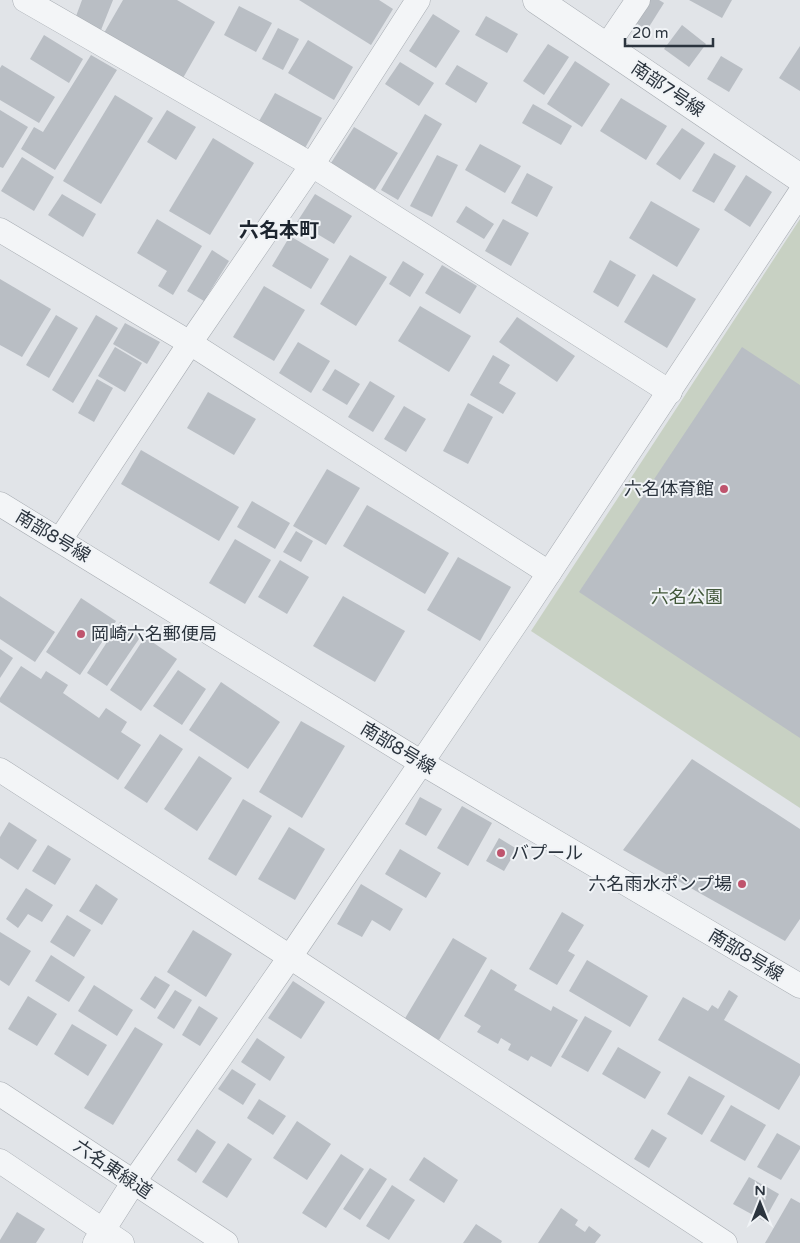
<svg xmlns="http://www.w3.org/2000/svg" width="800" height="1243" font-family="'Varela Round','Noto Sans JP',sans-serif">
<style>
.green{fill:#c8d1c3}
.building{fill:#b9bec4}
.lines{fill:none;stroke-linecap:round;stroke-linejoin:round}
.minor-casing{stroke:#a7acb2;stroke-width:25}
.tertiary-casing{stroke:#a7acb2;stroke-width:29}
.minor{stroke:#f3f5f7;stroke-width:24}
.tertiary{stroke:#f3f5f7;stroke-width:28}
.poi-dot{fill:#bf546d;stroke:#f0f3f6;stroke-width:2}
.labels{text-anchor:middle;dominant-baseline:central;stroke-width:4;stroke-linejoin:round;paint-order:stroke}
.street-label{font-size:18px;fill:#2b343e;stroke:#f0f3f6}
.poi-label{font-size:18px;fill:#2b343e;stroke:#f0f3f6;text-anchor:end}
.park-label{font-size:18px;fill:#42583a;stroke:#f0f3f6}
.quarter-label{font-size:20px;font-weight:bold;fill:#1d252f;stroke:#f0f3f6}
</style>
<rect width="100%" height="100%" fill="#e1e4e8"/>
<polygon class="green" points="800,219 800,808 531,631"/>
<g class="building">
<polygon points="82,0 113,0 101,30 75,19"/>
<polygon points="123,0 177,0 215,22 183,78 104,33"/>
<polygon points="299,0 379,0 393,9 371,45"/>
<polygon points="650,0 659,0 664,3 647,30 636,23"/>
<polygon points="689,0 732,0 722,18"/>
<polygon points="239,6 272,23 256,52 224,35"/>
<polygon points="433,14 460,31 436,68 409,51"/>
<polygon points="486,16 518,34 507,53 475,35"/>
<polygon points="682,25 706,44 689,67 664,49"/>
<polygon points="278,28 299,39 283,70 262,59"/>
<polygon points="44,35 83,59 69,83 30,59"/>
<polygon points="308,40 353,67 334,100 288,73"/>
<polygon points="548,44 569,57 544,95 523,81"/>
<polygon points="800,46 800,91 779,78"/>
<polygon points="91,55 117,70 55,170 21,149 34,127 43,132"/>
<polygon points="721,56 743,69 729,92 707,79"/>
<polygon points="575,61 610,84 582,127 547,104"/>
<polygon points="400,62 434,83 419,106 385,84"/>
<polygon points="2,65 55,97 39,123 0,100 0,68"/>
<polygon points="457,65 488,83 476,103 445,84"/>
<polygon points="275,93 322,118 305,148 258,123"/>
<polygon points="115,95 153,118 101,204 63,181"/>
<polygon points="621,98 667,126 646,160 600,131"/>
<polygon points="533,104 572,126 561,145 522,123"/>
<polygon points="0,110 28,127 3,168 0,167"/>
<polygon points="167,110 196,127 176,160 147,142"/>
<polygon points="425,114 442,124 398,200 381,190"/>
<polygon points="354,127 398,153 375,190 331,163"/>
<polygon points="682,128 705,143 680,180 656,164"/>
<polygon points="213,138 254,163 210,235 169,211"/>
<polygon points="480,144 521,166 505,193 465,170"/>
<polygon points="714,153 736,166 714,203 692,191"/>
<polygon points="437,155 458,165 432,217 410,206"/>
<polygon points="22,157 54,177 34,211 1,191"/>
<polygon points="527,173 553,187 537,217 511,203"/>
<polygon points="746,175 772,192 750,227 724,210"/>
<polygon points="62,194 96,214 83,237 48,215"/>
<polygon points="315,194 352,216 334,244 297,222"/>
<polygon points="651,201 700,229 677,267 629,238"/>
<polygon points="466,206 494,224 484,239 456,222"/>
<polygon points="157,219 202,246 173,295 158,286 167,271 137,253"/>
<polygon points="503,219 529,233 511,266 485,251"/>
<polygon points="290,236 329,259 311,289 272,266"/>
<polygon points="212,250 229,261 204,301 187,291"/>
<polygon points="350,255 387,277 356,326 320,304"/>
<polygon points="610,260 636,275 618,307 593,292"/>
<polygon points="403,261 424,274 410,297 389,284"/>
<polygon points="442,265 477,286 460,314 425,293"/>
<polygon points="653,274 696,299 667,348 624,322"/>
<polygon points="0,279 51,309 22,357 0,345"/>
<polygon points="264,286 305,310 274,361 233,337"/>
<polygon points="420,306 471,336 449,372 398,341"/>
<polygon points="56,315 78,328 49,378 26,365"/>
<polygon points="96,315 118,328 73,403 52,390"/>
<polygon points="517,317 575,356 557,382 499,342"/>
<polygon points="125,323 160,342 147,364 113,344"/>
<polygon points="298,342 330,361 311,393 279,373"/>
<polygon points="115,347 142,363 125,392 98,376"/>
<polygon points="742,347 800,385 800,738 579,592"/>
<polygon points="493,355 510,365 499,383 516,393 503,414 470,395"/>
<polygon points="335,369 360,384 347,405 322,390"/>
<polygon points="97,379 113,388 94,422 78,413"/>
<polygon points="370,381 395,396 373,432 348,417"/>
<polygon points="208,392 256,419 234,455 187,428"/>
<polygon points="468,403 493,417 468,464 443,451"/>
<polygon points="404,406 426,419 406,452 384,439"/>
<polygon points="141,450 239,507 219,541 121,484"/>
<polygon points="327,469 360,488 326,545 293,526"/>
<polygon points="252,501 290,523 275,549 237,527"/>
<polygon points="367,505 449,553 425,594 343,546"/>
<polygon points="296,531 313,541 301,562 283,552"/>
<polygon points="235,539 271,560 245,604 209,583"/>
<polygon points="458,557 511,587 480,641 427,610"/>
<polygon points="280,560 309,577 287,614 258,597"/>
<polygon points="0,596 55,632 35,662 0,639"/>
<polygon points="343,596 405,631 375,682 313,646"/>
<polygon points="81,598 116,621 80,675 46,652"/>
<polygon points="120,622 141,636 107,686 87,673"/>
<polygon points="145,637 177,659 141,711 110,690"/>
<polygon points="0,649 13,658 0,678"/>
<polygon points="21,666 41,679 46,671 68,685 63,693 99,718 106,708 127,722 121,732 141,745 118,780 0,702 0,698"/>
<polygon points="178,670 206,689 182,725 153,706"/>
<polygon points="221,682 280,722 248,769 189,730"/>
<polygon points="301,721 345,746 302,818 259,792"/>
<polygon points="160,734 183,749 147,803 124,788"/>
<polygon points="199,756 232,778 197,831 164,809"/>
<polygon points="692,759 800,829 800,919 785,941 623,850"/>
<polygon points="420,797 442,809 426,836 405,824"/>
<polygon points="243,799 272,816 236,876 208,859"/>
<polygon points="462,806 492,823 468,866 437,848"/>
<polygon points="9,822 37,840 18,870 0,858 0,837"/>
<polygon points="289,827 325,849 295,900 258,879"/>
<polygon points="499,838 517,849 504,871 486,861"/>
<polygon points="48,845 71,859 55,885 32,871"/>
<polygon points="400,849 441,873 426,898 385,874"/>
<polygon points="96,884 118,899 102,925 79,911"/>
<polygon points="361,884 403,909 390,931 372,920 362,937 337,924"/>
<polygon points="26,888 53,905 42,922 28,914 18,928 6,919"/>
<polygon points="562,912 584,925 568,951 575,955 557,985 529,969"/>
<polygon points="67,915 91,930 74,957 50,942"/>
<polygon points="193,930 232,954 206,997 167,972"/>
<polygon points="0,932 31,951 9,986 0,980"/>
<polygon points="453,938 487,958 439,1040 404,1020"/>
<polygon points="51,955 85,977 69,1002 35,981"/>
<polygon points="587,960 648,996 630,1027 569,991"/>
<polygon points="491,969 517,985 514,990 551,1011 553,1006 578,1020 551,1067 531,1056 528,1061 508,1050 511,1044 501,1038 498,1044 477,1032 481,1026 464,1016"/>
<polygon points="155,976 170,985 155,1009 140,999"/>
<polygon points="293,981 325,1002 301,1039 268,1018"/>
<polygon points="94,985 133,1010 117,1036 78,1011"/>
<polygon points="175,990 192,1000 174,1029 157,1018"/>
<polygon points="729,990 738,996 724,1020 800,1064 800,1075 779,1110 658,1040 683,997 708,1011 712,1005 718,1009"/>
<polygon points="28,996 57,1014 37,1046 8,1029"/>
<polygon points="199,1006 218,1018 200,1046 182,1035"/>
<polygon points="585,1016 612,1031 588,1072 561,1057"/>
<polygon points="72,1024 107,1045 88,1076 54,1054"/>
<polygon points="135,1027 163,1044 113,1125 84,1108"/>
<polygon points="257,1038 285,1057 270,1081 241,1062"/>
<polygon points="618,1047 661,1072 645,1099 602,1074"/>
<polygon points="232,1069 256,1084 243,1105 218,1089"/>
<polygon points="689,1076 725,1096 702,1135 667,1114"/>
<polygon points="259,1099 286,1116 273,1135 247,1118"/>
<polygon points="731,1105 766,1125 745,1161 710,1141"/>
<polygon points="297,1121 331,1144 307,1180 273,1158"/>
<polygon points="197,1129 216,1142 196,1173 177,1160"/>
<polygon points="652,1129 667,1138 649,1168 634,1159"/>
<polygon points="777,1133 800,1146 800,1149 781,1180 757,1167"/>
<polygon points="228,1143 252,1159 227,1198 202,1182"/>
<polygon points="341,1154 364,1169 326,1228 302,1213"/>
<polygon points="424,1157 458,1180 444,1203 409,1180"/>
<polygon points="370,1168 387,1179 360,1220 343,1209"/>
<polygon points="749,1177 779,1194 764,1221 733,1204"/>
<polygon points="392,1185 415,1200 389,1240 366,1226"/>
<polygon points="791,1198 800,1203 800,1243 765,1243"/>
<polygon points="561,1208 578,1220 575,1225 585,1232 589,1226 601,1235 595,1243 538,1243"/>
<polygon points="17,1212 45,1229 36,1243 0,1243 0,1240"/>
<polygon points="476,1224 502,1241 501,1243 463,1243"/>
</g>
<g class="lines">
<g class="minor-casing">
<g id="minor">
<polyline points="25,0 312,165 670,392"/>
<polyline points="606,47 638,0"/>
<polyline points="0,230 190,343 549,573"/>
<polyline points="0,504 422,763 800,986"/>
<polyline points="60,540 190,343 312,165 418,0"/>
<polyline points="0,770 290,957 725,1243"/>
<polyline points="0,1094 226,1243"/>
<polyline points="0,1161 122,1243"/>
<polyline points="95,1243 133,1183 290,957 520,617 800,193"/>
</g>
</g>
<g class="tertiary-casing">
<polyline id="tertiary" points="537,0 800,178"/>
</g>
<use href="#minor" class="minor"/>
<use href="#tertiary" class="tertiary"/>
</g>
<g class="poi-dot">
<circle cx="724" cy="489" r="5"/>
<circle cx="81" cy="634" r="5"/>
<circle cx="501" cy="853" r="5"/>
<circle cx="742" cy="884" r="5"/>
</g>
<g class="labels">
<g class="street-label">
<text transform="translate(668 89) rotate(34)">南部7号線</text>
<text transform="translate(53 536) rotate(31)">南部8号線</text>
<text transform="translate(398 748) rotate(31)">南部8号線</text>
<text transform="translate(746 955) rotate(31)">南部8号線</text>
<text transform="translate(113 1169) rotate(34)">六名東緑道</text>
</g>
<g class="poi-label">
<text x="714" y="489">六名体育館</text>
<text x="91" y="634" text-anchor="start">岡崎六名郵便局</text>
<text x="511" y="853" text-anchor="start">バプール</text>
<text x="732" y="884">六名雨水ポンプ場</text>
</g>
<g class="park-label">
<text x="687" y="597">六名公園</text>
</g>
<g class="quarter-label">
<text x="279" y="231">六名本町</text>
</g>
</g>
<g transform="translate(760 1203)" stroke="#f0f3f6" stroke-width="4" paint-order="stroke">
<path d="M0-4L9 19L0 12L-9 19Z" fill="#2b343e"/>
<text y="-8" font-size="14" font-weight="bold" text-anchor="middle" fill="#2b343e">N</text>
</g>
<path d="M625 38v8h88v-8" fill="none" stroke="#2b343e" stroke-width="2.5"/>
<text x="632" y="38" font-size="15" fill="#2b343e" stroke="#f0f3f6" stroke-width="4" paint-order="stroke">20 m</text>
</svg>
